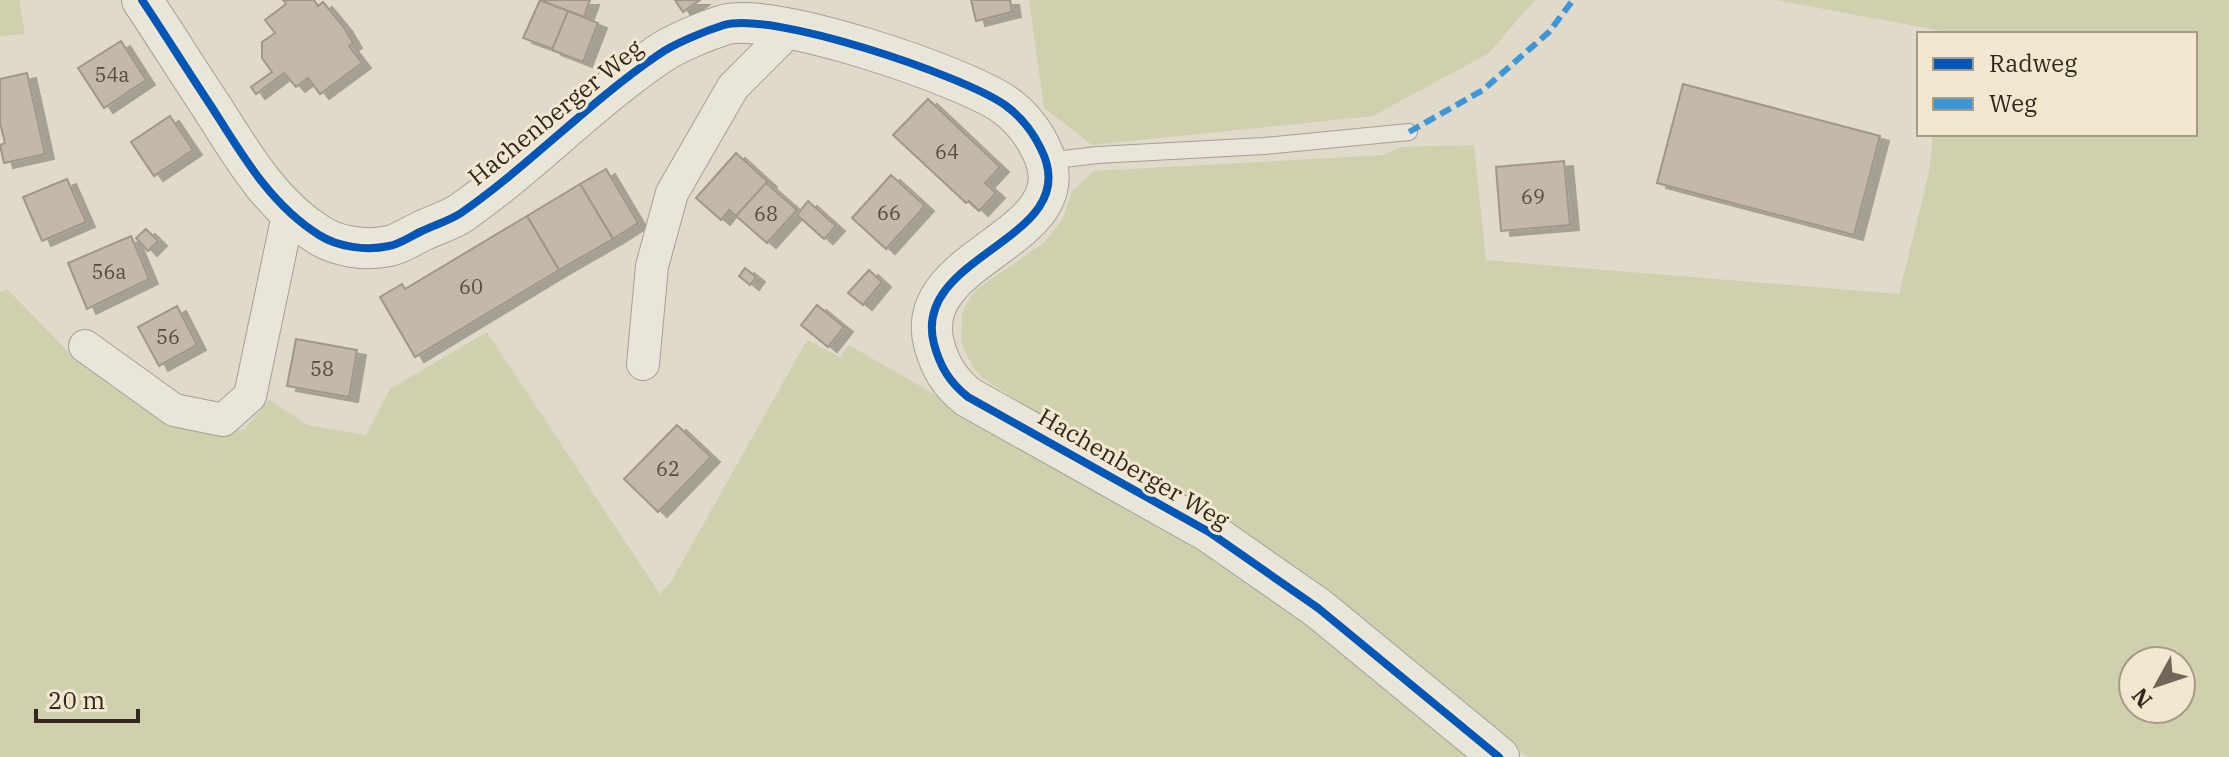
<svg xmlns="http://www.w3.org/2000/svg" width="2229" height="757" font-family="'IBM Plex Serif',serif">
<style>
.green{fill:#cfd0ad;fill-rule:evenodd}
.building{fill:#c4b8ab;stroke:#a0968a;stroke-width:2;filter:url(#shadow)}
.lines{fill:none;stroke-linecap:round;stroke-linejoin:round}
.service-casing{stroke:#a59f94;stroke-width:18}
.minor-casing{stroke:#a59f94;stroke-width:34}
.tertiary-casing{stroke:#a59f94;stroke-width:42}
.service{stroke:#e9e5db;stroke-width:16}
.minor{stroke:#e9e5db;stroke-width:32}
.tertiary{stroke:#e9e5db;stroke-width:40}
.quiet{stroke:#3d96d5;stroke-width:6;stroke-dasharray:12 6;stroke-linecap:butt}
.cycleway-casing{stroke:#f2e8cf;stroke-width:13}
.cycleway{stroke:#0057b8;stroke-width:8}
.labels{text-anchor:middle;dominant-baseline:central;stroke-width:6;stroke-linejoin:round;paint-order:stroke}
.number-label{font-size:20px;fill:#574b40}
.street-label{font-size:24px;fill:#33271d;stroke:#f2e8cf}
</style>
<defs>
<filter id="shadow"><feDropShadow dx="9" dy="5" stdDeviation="0" flood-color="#0004"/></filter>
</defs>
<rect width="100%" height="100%" fill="#e0daca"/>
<g class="green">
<polygon points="0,0 19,0 25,34 0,36"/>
<polygon points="1029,0 1535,0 1489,53 1373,116 1092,145 1044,108"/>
<path d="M 1775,0 L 2229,0 L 2229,757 L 1527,757 L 1330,599 L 1129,464 L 1031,409 L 984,379 L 974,369 L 961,343 L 962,314 L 968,301 L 977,289 L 1045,242 L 1063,218 L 1072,191 L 1094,171 L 1384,155 L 1400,147 L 1474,145 L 1486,260 L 1899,294 L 1929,172 L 1933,134 L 2195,134 L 2195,34 L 1942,34 L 1942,31 ZM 2133,661 L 2181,661 L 2181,709 L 2133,709 Z"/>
<path d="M 7,289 L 74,358 L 204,430 L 244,430 L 269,400 L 308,425 L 366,435 L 390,389 L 487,332 L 660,594 L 672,580 L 807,340 L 840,357 L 849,345 C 976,420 1109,487 1233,569 C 1317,625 1394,693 1473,757 L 0,757 L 0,292 Z"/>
</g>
<g class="building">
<polygon points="283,0 314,0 318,6 323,2 343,26 353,43 349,46 362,63 320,94 308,78 296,87 284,73 256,94 251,87 272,72 262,58 262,42 275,33 265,20 286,4"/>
<polygon points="540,0 568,11 553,49 523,38"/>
<polygon points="540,0 590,0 584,17"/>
<polygon points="675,0 700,0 683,12"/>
<polygon points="971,0 1010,0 1012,12 976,21"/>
<polygon points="568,11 598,23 583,62 552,50"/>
<polygon points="121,41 146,80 104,108 78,68"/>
<polygon points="27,73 45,154 4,163 0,145 5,143 0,123 0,79"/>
<polygon points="1683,84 1880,136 1854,235 1657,183"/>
<polygon points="928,99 1000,167 985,183 996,193 979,211 969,201 966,203 893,135"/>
<polygon points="170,116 193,150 154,176 131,142"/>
<polygon points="736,153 768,182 736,216 729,210 721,220 696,198"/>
<polygon points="1564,161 1570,225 1501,231 1496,167"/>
<polygon points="606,169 638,223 613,239 580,184"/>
<polygon points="891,175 925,206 886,249 852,218"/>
<polygon points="67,179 86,222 42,241 23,197"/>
<polygon points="766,183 797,210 767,243 736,216"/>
<polygon points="580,184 613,239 559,270 527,216"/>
<polygon points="808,201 836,226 824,239 797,215"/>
<polygon points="527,216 559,270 415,357 380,297 402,284 405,289"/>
<polygon points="146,229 158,241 148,251 136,238"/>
<polygon points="131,236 149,279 87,309 68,263"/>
<polygon points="745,268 756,277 750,285 739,276"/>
<polygon points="869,270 882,282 863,305 848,293"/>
<polygon points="817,305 844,327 828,347 801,325"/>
<polygon points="177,306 197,345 159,366 138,327"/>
<polygon points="296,339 357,350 349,397 287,386"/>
<polygon points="677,425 711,457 658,512 624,479"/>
</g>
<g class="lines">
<g class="service-casing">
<polyline id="service" points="1047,161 1097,155 1264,146 1409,132"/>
</g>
<g class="minor-casing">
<g id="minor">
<polyline points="85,346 174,410 223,420 250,396 289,210"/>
<polyline points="643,364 652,266 672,193 733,87 793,27"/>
</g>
</g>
<g class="tertiary-casing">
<path id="tertiary" d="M 142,0 C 166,36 189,73 213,109 C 242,155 271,205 319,235 C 338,247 366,251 389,246 C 400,244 411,236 422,231 C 434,225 449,221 461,213 C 530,165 589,102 658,55 C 673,44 705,31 724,25 C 772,11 962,75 1005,105 C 1020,116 1033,132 1041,149 C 1087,240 910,253 934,344 C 940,366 949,382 968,397 L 1209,532 L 1318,608 L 1499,757"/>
</g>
<use href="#service" class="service"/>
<use href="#minor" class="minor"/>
<use href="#tertiary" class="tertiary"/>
<polyline class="quiet" points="1409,132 1483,90 1549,32 1573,0"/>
<g class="cycleway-casing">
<path id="cycleway" d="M 142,0 C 166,36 189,73 213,109 C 242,155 271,205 319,235 C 338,247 366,251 389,246 C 400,244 411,236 422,231 C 434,225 449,221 461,213 C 530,165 589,102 658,55 C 673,44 705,31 724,25 C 772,11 962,75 1005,105 C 1020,116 1033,132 1041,149 C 1087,240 910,253 934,344 C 940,366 949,382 968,397 L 1209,532 L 1318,608 L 1499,757"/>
</g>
<use href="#cycleway" class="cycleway"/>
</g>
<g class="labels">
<g class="number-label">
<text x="112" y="74">54a</text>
<text x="947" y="151">64</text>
<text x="1533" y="196">69</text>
<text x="889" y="212">66</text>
<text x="766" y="213">68</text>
<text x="109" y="271">56a</text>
<text x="471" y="286">60</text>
<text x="168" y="336">56</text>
<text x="322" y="368">58</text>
<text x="668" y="468">62</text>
</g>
<g class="street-label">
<text transform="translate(555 112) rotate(-39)">Hachenberger Weg</text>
<text transform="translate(1134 468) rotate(30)">Hachenberger Weg</text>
</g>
</g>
<rect x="1917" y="32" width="280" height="104" fill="#f2e8cf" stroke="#a69b88" stroke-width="2"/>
<rect x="1933" y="58" width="40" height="12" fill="#0057b8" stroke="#a69b88" stroke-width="2"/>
<text x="1989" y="72" font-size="24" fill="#33271d">Radweg</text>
<rect x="1933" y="98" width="40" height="12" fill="#3d96d5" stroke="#a69b88" stroke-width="2"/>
<text x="1989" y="112" font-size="24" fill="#33271d">Weg</text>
<g transform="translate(2157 685) rotate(230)"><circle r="38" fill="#f2e8cf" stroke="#a69b88" stroke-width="2"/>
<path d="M0-6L14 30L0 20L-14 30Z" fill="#70665a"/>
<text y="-12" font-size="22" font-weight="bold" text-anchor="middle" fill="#33271d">N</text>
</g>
<path d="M36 709v12h102v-12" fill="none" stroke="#33271d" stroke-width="4"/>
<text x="48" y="709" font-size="24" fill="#33271d" stroke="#f2e8cf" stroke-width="6" paint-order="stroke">20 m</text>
</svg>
